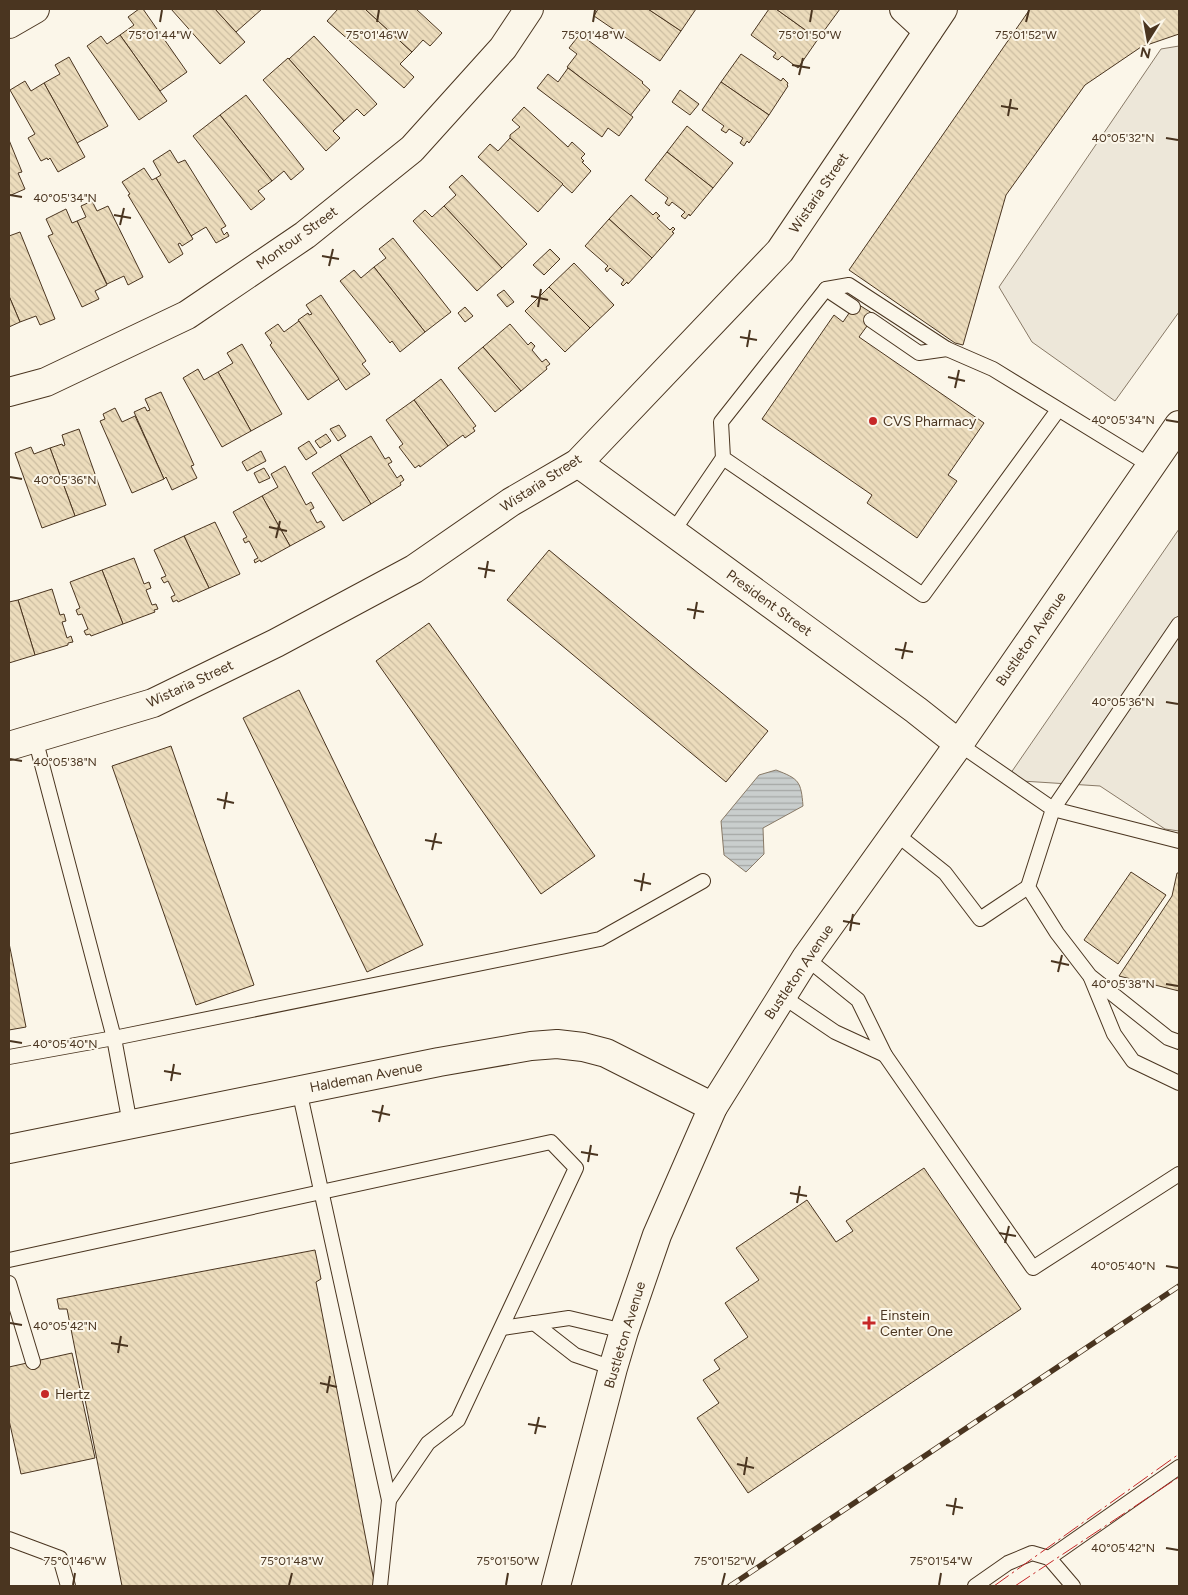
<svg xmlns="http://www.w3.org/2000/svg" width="1188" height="1595" font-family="Figtree,sans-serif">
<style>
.parking{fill:#ede7d9;stroke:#887966}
.water{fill:url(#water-rules);stroke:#887966}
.building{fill:url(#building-back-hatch);stroke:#4a3520}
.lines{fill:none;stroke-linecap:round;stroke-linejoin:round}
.lane-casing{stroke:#4a3520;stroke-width:16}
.street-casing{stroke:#4a3520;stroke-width:30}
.secondary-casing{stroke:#4a3520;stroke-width:30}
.primary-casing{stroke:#4a3520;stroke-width:30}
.lane{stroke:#fbf6e9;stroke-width:14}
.street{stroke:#fbf6e9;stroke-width:28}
.secondary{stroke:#fbf6e9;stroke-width:28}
.primary{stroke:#fbf6e9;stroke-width:28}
.rail-casing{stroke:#4a3520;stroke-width:5.5}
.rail{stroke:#fbf6e9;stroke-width:4;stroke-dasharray:11;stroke-linecap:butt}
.power{stroke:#c62828;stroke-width:1;stroke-dasharray:18 4 2.5 4;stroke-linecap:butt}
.ticks{fill:none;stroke:#4a3520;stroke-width:2}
.poi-dot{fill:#c62828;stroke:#fbf6e9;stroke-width:2}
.labels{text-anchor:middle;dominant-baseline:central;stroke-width:4;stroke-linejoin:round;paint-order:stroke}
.street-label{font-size:14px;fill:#4a3520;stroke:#fbf6e9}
.poi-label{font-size:14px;fill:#4a3520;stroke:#fbf6e9;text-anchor:start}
.ticks-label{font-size:12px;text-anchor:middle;fill:#4a3520;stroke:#fbf6e9;stroke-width:4;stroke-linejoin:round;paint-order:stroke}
</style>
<defs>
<pattern id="water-rules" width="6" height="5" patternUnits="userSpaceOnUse" patternTransform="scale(1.25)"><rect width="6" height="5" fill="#c9cecd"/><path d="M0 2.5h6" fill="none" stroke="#a5a8a6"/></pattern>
<pattern id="building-back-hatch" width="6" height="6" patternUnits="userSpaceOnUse" patternTransform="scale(1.25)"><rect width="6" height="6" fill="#ecdcbc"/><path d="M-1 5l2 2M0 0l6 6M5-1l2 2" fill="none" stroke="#ccbda1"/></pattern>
</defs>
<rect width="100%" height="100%" fill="#fbf6e9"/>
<g class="parking">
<polygon points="1179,46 1179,312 1115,401 1032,342 999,287 1161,49"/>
<polygon points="1179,529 1179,831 1165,829 1100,786 1006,780"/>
</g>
<path class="water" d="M 776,770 C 799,779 801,781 803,806 L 763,828 L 764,854 L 746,872 L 724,855 L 721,821 L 759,775 Z"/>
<g class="building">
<polygon points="139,9 143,9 187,72 160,91 120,35 134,25 128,17"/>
<polygon points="171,9 215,9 245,42 220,64"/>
<polygon points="215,9 262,9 236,32"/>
<polygon points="338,9 365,9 412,52 400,64 414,77 404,88 327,21"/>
<polygon points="365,9 416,9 442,33 430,46 423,40 412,52"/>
<polygon points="598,9 648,9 681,31 660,61 594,16"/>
<polygon points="648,9 696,9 681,31"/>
<polygon points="769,9 776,9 818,39 798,68 782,56 778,60 773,57 776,53 751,35"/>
<polygon points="776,9 840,9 818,39"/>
<polygon points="1030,9 1179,9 1179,34 1141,47 1085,85 1006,195 963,345 955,343 849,270"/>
<polygon points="580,34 643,82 642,83 650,90 630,116 567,67 577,54 569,48"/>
<polygon points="120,35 167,101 139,120 87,46 101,36 107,44"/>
<polygon points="314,36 377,104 364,116 357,109 344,121 289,59"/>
<polygon points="741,54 781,81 783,78 788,83 787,85 788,86 769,115 721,82"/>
<polygon points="69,57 108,126 77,143 44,83 60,74 55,65"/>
<polygon points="288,58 344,121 333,131 340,138 326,151 263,80"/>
<polygon points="568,68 633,117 619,136 608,128 602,137 537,88 548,74 558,82"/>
<polygon points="25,81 31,91 44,83 85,157 58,172 50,158 48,160 47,158 41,161 28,138 35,134 10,90"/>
<polygon points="721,82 769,115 749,143 747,141 744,146 740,143 743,138 729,129 726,133 721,130 724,126 702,110"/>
<polygon points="680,90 699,104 690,115 672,102"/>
<polygon points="246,95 304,169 291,180 284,171 272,181 220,115"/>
<polygon points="524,107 568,147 572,142 585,154 581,158 584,161 582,162 591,171 572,193 510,138 510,135 520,127 512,120"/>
<polygon points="220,115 272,181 258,191 265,199 251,210 193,136"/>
<polygon points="687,126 733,163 713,188 667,152"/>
<polygon points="510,138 563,184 538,212 478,157 490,144 498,151"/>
<polygon points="9,140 22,172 18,173 25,189 9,196"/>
<polygon points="170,150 178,163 185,160 226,226 221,229 224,235 227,232 229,236 216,243 206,227 191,236 156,178 161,175 153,161"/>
<polygon points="667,152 713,188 690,216 689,214 685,219 681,216 685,212 672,202 669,206 665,203 668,198 645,180"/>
<polygon points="144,168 152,180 156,178 193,239 182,246 180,243 178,244 183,254 169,263 128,195 130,194 122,182"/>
<polygon points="462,175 527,244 502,268 444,206 456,195 449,187"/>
<polygon points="631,195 653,215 656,212 660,216 657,218 670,230 673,227 675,229 672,232 674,233 652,258 609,219"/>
<polygon points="92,201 97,211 108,206 143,277 128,285 124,276 107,284 77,221 86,217 81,206"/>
<polygon points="444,206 502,268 477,291 413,221 425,210 432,217"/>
<polygon points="66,209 72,223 77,221 107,285 95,291 99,299 82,307 48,236 53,234 46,219"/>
<polygon points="609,219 652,258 628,284 627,282 623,286 621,284 624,280 610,268 607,272 605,269 608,266 585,246"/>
<polygon points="20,232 55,319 40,325 36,316 20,322 9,296 9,236"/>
<polygon points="393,238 451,312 425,332 374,267 386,258 379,249"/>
<polygon points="550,249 560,259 544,275 533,265"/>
<polygon points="574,263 614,305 590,328 549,287"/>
<polygon points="374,267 425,332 400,352 392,341 390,343 340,281 354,270 361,278"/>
<polygon points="549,287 590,328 565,352 525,311"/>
<polygon points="504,290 514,302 507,307 497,295"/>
<polygon points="321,295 366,361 362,364 370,374 346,390 298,320 308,313 309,315 312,314 306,305"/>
<polygon points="9,296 20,322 9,327"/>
<polygon points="856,303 875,315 859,337 984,423 948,475 957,481 917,538 867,503 872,495 762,419 834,315 843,322"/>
<polygon points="465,307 473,316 465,322 458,313"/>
<polygon points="299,321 339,379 308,400 270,345 272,343 265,333 278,324 284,332"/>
<polygon points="510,324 528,345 531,342 535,346 532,350 542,362 546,359 550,364 546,367 547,369 521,391 483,347"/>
<polygon points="242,344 282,414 251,431 218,372 233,363 227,353"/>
<polygon points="483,347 521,391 495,412 458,368"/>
<polygon points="198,369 204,380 218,372 251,431 222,447 183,378"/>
<polygon points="441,379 476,426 473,428 475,431 465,438 463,435 448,446 414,400"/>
<polygon points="161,392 194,465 191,466 197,478 172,490 166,477 164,479 134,412 145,407 147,411 150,410 145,399"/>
<polygon points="414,400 448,446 420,467 419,465 415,468 399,447 403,444 386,420"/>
<polygon points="115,408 122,422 135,416 164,479 132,493 100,421 105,419 103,414"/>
<polygon points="339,425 346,436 338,441 330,429"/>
<polygon points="79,429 106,505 75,516 50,448 62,444 63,446 65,445 62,435"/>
<polygon points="326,434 331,441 320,448 315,441"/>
<polygon points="371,436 385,459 389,457 392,462 388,464 397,478 401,475 404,480 400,483 401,485 371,504 340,455"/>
<polygon points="309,441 317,453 306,460 298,448"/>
<polygon points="31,447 34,454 50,448 75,516 42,528 15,453"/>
<polygon points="261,451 266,461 247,471 242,462"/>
<polygon points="340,455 371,504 343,521 312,473"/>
<polygon points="285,466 306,505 311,502 314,508 310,510 317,523 321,521 325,527 290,546 262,496 278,487 271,474"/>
<polygon points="264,468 270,478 259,483 254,473"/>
<polygon points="262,496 290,546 261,562 260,560 255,563 254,560 258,558 249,541 245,543 243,539 247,537 233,512"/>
<polygon points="215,522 240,574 209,588 184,536"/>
<polygon points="184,536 209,588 178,602 177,600 173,602 171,597 175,595 168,581 164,583 161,578 166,576 154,550"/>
<polygon points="549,550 768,731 726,782 507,600"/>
<polygon points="134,558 144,584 149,582 151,588 146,590 152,605 156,604 158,609 154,610 155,612 123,624 102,570"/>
<polygon points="102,570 123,624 91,636 90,634 86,635 84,631 88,629 82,614 78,615 76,610 80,608 70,582"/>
<polygon points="52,589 60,615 64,614 66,621 62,622 67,638 71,636 73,642 68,643 68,645 35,655 18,600"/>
<polygon points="18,600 35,655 9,663 9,602"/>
<polygon points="429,623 595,856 541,894 376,661"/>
<polygon points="299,690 423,945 367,972 243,718"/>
<polygon points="171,746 254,985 196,1005 112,766"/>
<polygon points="1131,872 1166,895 1118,964 1084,940"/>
<polygon points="1177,873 1179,873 1179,991 1119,976 1172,896"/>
<polygon points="9,943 26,1027 9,1030"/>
<polygon points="924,1168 1021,1309 748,1493 697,1418 719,1403 703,1380 720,1369 714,1360 748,1337 725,1303 759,1280 736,1248 807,1200 836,1242 853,1231 846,1221"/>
<polygon points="315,1250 321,1279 316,1282 375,1586 122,1586 67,1309 59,1309 57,1299"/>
<polygon points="72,1353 95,1458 21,1474 9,1420 9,1367"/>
</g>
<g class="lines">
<g class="lane-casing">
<g id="lane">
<polyline points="826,289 853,307"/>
<polyline points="871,320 919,353 947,349"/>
<polyline points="1058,410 923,595 723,458 721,422 826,289 849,285 947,349 993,369 1151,466"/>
<polyline points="672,533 723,458"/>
<polyline points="1179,624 1053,809 1179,841"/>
<polyline points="35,738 114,1038 130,1124"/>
<polyline points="959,744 1053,809 1028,887 1057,933 1090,976 1168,1038 1179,1042"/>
<polyline points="895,833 945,873 980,919 1028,887"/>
<polyline points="806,958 858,1000 885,1055 1033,1268 1179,1174"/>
<polyline points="1091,978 1114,1034 1133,1061 1179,1083"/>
<polyline points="782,996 835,1032 885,1055"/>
<polyline points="9,1057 114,1038 600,939 703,881"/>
<polyline points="299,1090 389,1500 380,1586"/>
<polyline points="9,1260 551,1142 576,1168 458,1420 428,1443 389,1500"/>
<polyline points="9,1283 33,1362"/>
<polyline points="534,1323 575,1355 613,1368"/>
<polyline points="502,1328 569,1318 624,1331"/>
<polyline points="9,1539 60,1558 68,1586"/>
<polyline points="1049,1558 1179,1467"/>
<polyline points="975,1586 1008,1563 1032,1553 1049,1558 1073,1586"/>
</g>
</g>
<g class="street-casing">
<g id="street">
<polyline points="904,9 928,31"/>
<polyline points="9,24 35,9"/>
<polyline points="9,392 46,382 187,315 305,235 412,149 503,48 529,9"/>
<polyline points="578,463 916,710 959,744"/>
<polyline points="9,746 153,703 276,643 414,569 511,502 578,463 780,251 943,9"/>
</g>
</g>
<g class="secondary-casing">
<polyline id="secondary" points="9,1149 439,1062 531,1046 557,1044 583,1047 606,1053 713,1107"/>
</g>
<g class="primary-casing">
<polyline id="primary" points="556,1586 613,1368 624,1331 657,1235 713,1107 806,958 959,744 1179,425"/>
</g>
<use href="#lane" class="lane"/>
<use href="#street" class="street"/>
<use href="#secondary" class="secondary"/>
<use href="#primary" class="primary"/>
<g class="rail-casing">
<polyline id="rail" points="730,1586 1179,1286"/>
</g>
<use href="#rail" class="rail"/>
<g class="power">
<polyline points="994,1586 1179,1454"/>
<polyline points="1015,1586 1179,1477"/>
</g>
</g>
<path class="ticks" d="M 160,22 L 162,10M 377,22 L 379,10M 593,22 L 595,10M 810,22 L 812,10M 1026,22 L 1029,10M 792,65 L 810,68M 799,75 L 803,58M 1001,106 L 1018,109M 1008,116 L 1011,99M 1166,138 L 1178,140M 10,195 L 22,197M 114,215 L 131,218M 120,225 L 124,208M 322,256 L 339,259M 329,266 L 333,249M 531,296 L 548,300M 538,307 L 541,289M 740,337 L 757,340M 747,347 L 750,330M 948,377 L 965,381M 955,388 L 959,370M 1166,420 L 1178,422M 10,477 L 22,479M 269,527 L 287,531M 276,538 L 280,521M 478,568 L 495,571M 485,578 L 488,561M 687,609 L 704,612M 694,619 L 697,602M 895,649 L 913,652M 902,659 L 906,642M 1166,702 L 1178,704M 10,759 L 22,761M 217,799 L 234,803M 224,809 L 227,792M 425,840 L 442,843M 432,850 L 436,833M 634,880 L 651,884M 641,891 L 644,873M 843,921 L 860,924M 850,931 L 853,914M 1051,961 L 1069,965M 1058,972 L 1062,955M 1166,984 L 1178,986M 10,1041 L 22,1043M 164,1071 L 181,1074M 171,1081 L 174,1064M 372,1111 L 390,1115M 379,1122 L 383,1105M 581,1152 L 598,1155M 588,1162 L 591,1145M 790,1193 L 807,1196M 797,1203 L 800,1186M 999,1233 L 1016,1236M 1005,1243 L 1009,1226M 1166,1266 L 1178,1268M 10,1323 L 22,1325M 111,1343 L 128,1346M 118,1353 L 121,1336M 320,1383 L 337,1387M 327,1393 L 330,1376M 528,1424 L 546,1427M 535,1434 L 539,1417M 737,1464 L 754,1468M 744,1475 L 747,1457M 946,1505 L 963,1508M 953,1515 L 956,1498M 1166,1548 L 1178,1550M 73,1585 L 75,1573M 289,1585 L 292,1573M 506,1585 L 508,1573M 722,1585 L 725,1573M 939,1585 L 941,1573"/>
<g class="poi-dot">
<circle cx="873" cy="421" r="5"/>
<path d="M866.5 1315.5h5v5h5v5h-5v5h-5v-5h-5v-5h5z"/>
<circle cx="45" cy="1394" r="5"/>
</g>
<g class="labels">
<g class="street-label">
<text transform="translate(819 193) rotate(-56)">Wistaria Street</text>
<text transform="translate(297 238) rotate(-36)">Montour Street</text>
<text transform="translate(541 483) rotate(-33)">Wistaria Street</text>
<text transform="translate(769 603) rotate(36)">President Street</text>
<text transform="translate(1031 639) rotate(-55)">Bustleton Avenue</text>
<text transform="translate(190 684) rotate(-25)">Wistaria Street</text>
<text transform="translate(799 972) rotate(-56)">Bustleton Avenue</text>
<text transform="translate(366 1077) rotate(-11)">Haldeman Avenue</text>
<text transform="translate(625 1335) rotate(-73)">Bustleton Avenue</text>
</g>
<g class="poi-label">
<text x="883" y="421">CVS Pharmacy</text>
<text x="880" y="1315">Einstein<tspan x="880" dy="16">Center One</tspan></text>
<text x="55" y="1394">Hertz</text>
</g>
</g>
<g class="ticks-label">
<text x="160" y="39">75°01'44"W</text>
<text x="377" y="39">75°01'46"W</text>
<text x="593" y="39">75°01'48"W</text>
<text x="810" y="39">75°01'50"W</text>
<text x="1026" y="39">75°01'52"W</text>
<text x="1123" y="142">40°05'32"N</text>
<text x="65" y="202">40°05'34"N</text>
<text x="1123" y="424">40°05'34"N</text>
<text x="65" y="484">40°05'36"N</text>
<text x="1123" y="706">40°05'36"N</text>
<text x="65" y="766">40°05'38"N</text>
<text x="1123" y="988">40°05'38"N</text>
<text x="65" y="1048">40°05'40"N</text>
<text x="1123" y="1270">40°05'40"N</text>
<text x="65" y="1330">40°05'42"N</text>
<text x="1123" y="1552">40°05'42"N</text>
<text x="75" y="1565">75°01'46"W</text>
<text x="292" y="1565">75°01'48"W</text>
<text x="508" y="1565">75°01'50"W</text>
<text x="725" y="1565">75°01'52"W</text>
<text x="941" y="1565">75°01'54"W</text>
</g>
<rect width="1188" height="1595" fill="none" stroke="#4a3520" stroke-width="20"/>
<g transform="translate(1148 40) rotate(191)" stroke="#fbf6e9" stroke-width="4" paint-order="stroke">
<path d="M0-4L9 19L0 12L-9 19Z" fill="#4a3520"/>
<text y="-8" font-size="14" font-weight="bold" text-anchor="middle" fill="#4a3520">N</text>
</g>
</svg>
